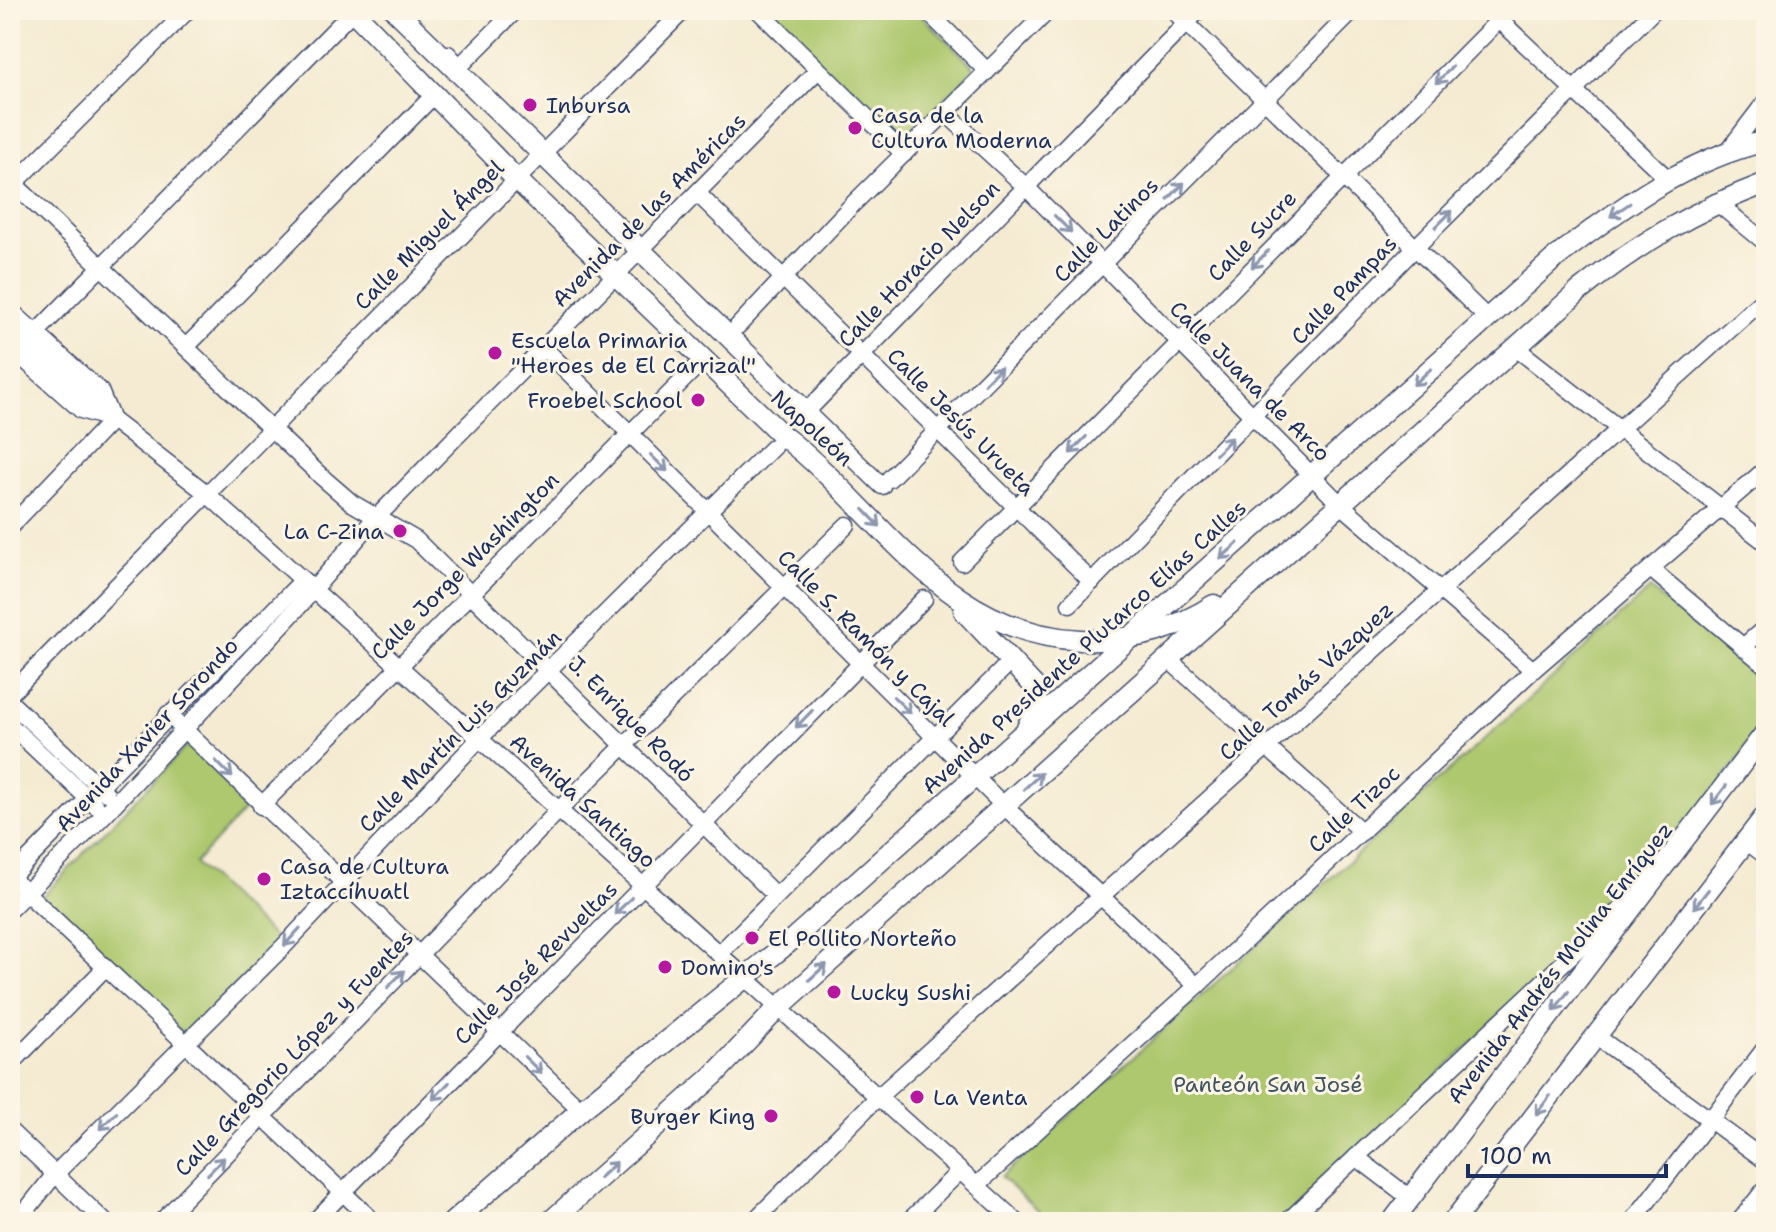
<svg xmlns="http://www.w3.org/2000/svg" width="1776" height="1232" font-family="'Shantell Sans',sans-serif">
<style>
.green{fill:#adc86e;stroke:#647c66;stroke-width:2}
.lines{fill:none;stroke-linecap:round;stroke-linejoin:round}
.minor-casing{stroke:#3c4b6f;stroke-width:19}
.major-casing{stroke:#3c4b6f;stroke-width:23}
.minor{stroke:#fff;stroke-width:16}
.major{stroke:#fff;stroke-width:20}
.oneway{stroke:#8d97ae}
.poi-dot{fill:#b5179e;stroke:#fcf5e5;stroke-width:3}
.labels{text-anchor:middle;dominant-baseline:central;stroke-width:6;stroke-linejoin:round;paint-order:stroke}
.poi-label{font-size:22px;fill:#1b2f5e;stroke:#fcf5e5;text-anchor:start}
.street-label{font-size:22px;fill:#1b2f5e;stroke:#fcf5e5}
.park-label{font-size:22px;fill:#405562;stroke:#fcf5e5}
</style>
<rect width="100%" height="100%" fill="#fcf5e5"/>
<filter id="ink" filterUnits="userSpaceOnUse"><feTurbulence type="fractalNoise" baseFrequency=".0125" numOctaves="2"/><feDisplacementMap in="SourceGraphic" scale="16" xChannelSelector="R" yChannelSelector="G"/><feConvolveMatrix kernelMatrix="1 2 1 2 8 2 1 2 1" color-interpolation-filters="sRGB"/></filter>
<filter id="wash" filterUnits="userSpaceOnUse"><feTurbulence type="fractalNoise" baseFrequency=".006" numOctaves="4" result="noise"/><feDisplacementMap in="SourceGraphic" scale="32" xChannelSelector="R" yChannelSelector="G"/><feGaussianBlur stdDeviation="1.8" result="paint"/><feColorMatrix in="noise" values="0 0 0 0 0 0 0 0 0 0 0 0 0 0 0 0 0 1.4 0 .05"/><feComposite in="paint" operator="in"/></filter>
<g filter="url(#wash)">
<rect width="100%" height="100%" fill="#f5ebd2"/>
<g class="green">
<polygon points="761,10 916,10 975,68 899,144"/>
<polygon points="1650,589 1766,684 1766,720 1692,824 1645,880 1282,1222 1050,1222 1001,1177"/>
<polygon points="190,743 252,802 195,863 278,941 186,1037 41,898"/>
</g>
</g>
<g filter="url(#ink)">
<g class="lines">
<g class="minor-casing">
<g id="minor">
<polyline points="758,10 904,154"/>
<polyline points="926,10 987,71"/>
<polyline points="1173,10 1487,318"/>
<polyline points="1489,10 1668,179"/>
<polyline points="448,54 456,63 463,63 516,10"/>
<polyline points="946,113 1025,186 1339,503 1533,670"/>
<polyline points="1728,151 1766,101"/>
<polyline points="10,180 323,478 352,503 416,540 776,896"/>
<polyline points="14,184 188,10"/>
<polyline points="697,193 1092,582"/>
<polyline points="1716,202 1766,243"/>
<polyline points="10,310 100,391 110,415"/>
<polyline points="738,326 853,204 1049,10"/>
<polyline points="10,330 112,420 205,492 1017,1222"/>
<polyline points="36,333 346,18"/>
<polyline points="10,347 81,410 107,418"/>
<polyline points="186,347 434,95"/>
<polyline points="544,348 1004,806 1197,986"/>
<polyline points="1516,348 1766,543"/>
<polyline points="889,479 1354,10"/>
<polyline points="882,486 806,412 1199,10"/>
<polyline points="10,527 112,420"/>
<polyline points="962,562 1509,10"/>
<polyline points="1652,570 1766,666"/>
<polyline points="1070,604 1415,248 1654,10"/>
<polyline points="1743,647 1766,627"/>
<polyline points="1169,660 1362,832"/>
<polyline points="10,694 684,10"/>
<polyline points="10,702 106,793"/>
<polyline points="168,714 581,1110"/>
<polyline points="10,725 96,806"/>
<polyline points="261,806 703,360"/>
<polyline points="1746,841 1766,856"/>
<polyline points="10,878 303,580"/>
<polyline points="11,878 374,1222"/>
<polyline points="10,909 105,814 294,612 370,524 818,70"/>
<polyline points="720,953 1012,660"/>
<polyline points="1596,1036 1766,1161"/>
<polyline points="10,1065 105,968"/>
<polyline points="10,1131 105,1222"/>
<polyline points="1356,1157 1410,1198"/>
<polyline points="977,1185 1197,986 1533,670 1766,469"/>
<polyline points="17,1222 55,1174 284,946 480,738 773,447"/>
<polyline points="161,1222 559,810 847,525"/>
<polyline points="314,1222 924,599"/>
<polyline points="753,1222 877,1098 1766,297"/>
<polyline points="908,1222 960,1171"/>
<polyline points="1287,1222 1630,900"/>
<polyline points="1632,1222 1766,1047"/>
<polyline points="1739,1222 1766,1188"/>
</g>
</g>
<g class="major-casing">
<g id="major">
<path d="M 352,10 L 516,179 L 783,436 C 882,513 943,634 1081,640 C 1129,642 1174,631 1214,605"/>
<polyline points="395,10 806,412"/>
<polyline points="964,611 1037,689 1036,708 1027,728"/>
<path d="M 453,1222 L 581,1110 L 794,938 L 1554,259 C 1618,209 1685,160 1766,141"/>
<path d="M 550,1222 L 713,1076 L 777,1009 L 1578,292 C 1637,244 1695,210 1766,183"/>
<polyline points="1392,1222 1766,732"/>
<polyline points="1453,1222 1766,815"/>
</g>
</g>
<use href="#minor" class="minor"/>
<use href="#major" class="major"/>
</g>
<defs><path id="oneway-shaft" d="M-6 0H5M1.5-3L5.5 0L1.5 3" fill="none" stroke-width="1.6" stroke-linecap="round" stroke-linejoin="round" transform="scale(2)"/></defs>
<g class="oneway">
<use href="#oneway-shaft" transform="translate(1444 75) rotate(135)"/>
<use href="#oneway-shaft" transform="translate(1176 191) rotate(-46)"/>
<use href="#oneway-shaft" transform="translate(1620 210) rotate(146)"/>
<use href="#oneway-shaft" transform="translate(1444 219) rotate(-45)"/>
<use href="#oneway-shaft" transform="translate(1063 224) rotate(45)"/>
<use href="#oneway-shaft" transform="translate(1260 259) rotate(134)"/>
<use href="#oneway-shaft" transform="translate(993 375) rotate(-45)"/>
<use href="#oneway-shaft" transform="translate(1422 377) rotate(137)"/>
<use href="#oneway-shaft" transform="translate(1078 445) rotate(134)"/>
<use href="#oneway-shaft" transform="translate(1224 446) rotate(-46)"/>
<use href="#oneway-shaft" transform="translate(659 463) rotate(45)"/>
<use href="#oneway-shaft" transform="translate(872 518) rotate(46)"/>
<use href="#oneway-shaft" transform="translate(1229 551) rotate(138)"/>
<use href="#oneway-shaft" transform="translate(902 705) rotate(44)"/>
<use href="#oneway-shaft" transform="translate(804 719) rotate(134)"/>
<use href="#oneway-shaft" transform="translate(224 769) rotate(45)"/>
<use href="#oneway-shaft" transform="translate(1033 781) rotate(-42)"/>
<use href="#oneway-shaft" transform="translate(1719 795) rotate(127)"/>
<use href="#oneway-shaft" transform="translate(1701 899) rotate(128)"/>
<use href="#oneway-shaft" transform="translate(623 906) rotate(135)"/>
<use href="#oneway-shaft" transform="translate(292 937) rotate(132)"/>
<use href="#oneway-shaft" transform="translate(818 972) rotate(-42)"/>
<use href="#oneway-shaft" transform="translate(396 979) rotate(-46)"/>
<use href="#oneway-shaft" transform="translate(1561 1001) rotate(128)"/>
<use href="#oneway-shaft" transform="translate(533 1065) rotate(44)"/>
<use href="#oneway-shaft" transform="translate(441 1091) rotate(134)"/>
<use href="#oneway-shaft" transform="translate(1543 1105) rotate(127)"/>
<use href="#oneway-shaft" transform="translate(108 1121) rotate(136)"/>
<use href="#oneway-shaft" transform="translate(216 1166) rotate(-46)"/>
<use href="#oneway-shaft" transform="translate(608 1170) rotate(-42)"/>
</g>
</g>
<g class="poi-dot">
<circle cx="530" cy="105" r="8"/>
<circle cx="855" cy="128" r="8"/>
<circle cx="495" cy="353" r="8"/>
<circle cx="698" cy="400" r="8"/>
<circle cx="400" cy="531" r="8"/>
<circle cx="264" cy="879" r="8"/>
<circle cx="752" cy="938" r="8"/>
<circle cx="665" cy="967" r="8"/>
<circle cx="834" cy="992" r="8"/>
<circle cx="917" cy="1097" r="8"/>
<circle cx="771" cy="1116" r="8"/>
</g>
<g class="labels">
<g class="poi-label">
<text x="546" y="105">Inbursa</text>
<text x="871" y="115">Casa de la<tspan x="871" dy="25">Cultura Moderna</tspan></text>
<text x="511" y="340">Escuela Primaria<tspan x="511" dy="25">"Heroes de El Carrizal"</tspan></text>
<text x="682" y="400" text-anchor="end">Froebel School</text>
<text x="384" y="531" text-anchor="end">La C-Zina</text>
<text x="280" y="866">Casa de Cultura<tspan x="280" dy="25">Iztaccíhuatl</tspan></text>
<text x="768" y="938">El Pollito Norteño</text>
<text x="681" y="967">Domino's</text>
<text x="850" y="992">Lucky Sushi</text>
<text x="933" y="1097">La Venta</text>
<text x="755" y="1116" text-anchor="end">Burger King</text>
</g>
<g class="street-label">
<text transform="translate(649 210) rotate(-45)">Avenida de las Américas</text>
<text transform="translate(1106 230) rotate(-45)">Calle Latinos</text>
<text transform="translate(429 235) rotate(-45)">Calle Miguel Ángel</text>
<text transform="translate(1252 236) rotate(-46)">Calle Sucre</text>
<text transform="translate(919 264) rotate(-46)">Calle Horacio Nelson</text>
<text transform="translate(1344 290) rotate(-46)">Calle Pampas</text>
<text transform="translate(1250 381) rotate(45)">Calle Juana de Arco</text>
<text transform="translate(961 422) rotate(45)">Calle Jesús Urueta</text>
<text transform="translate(812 428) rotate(42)">Napoleón</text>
<text transform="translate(465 566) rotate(-45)">Calle Jorge Washington</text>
<text transform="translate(866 638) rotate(45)">Calle S. Ramón y Cajal</text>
<text transform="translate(1084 647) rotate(-42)">Avenida Presidente Plutarco Elías Calles</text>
<text transform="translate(1306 681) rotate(-42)">Calle Tomás Vázquez</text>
<text transform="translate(631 719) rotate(45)">J. Enrique Rodó</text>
<text transform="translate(460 731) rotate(-45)">Calle Martín Luis Guzmán</text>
<text transform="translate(147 735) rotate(-47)">Avenida Xavier Sorondo</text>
<text transform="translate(583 801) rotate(42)">Avenida Santiago</text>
<text transform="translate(1354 809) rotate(-43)">Calle Tizoc</text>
<text transform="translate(536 963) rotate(-45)">Calle José Revueltas</text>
<text transform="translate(1560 963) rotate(-52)">Avenida Andrés Molina Enríquez</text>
<text transform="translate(294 1053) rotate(-46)">Calle Gregorio López y Fuentes</text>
</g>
<g class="park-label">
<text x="1268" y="1084">Panteón San José</text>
</g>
</g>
<rect width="1776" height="1232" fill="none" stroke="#fcf5e5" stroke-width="40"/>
<path d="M1468 1164v12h198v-12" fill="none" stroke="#1b2f5e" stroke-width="4"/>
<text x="1480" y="1164" font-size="24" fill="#1b2f5e" stroke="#fcf5e5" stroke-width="6" paint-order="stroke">100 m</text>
</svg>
